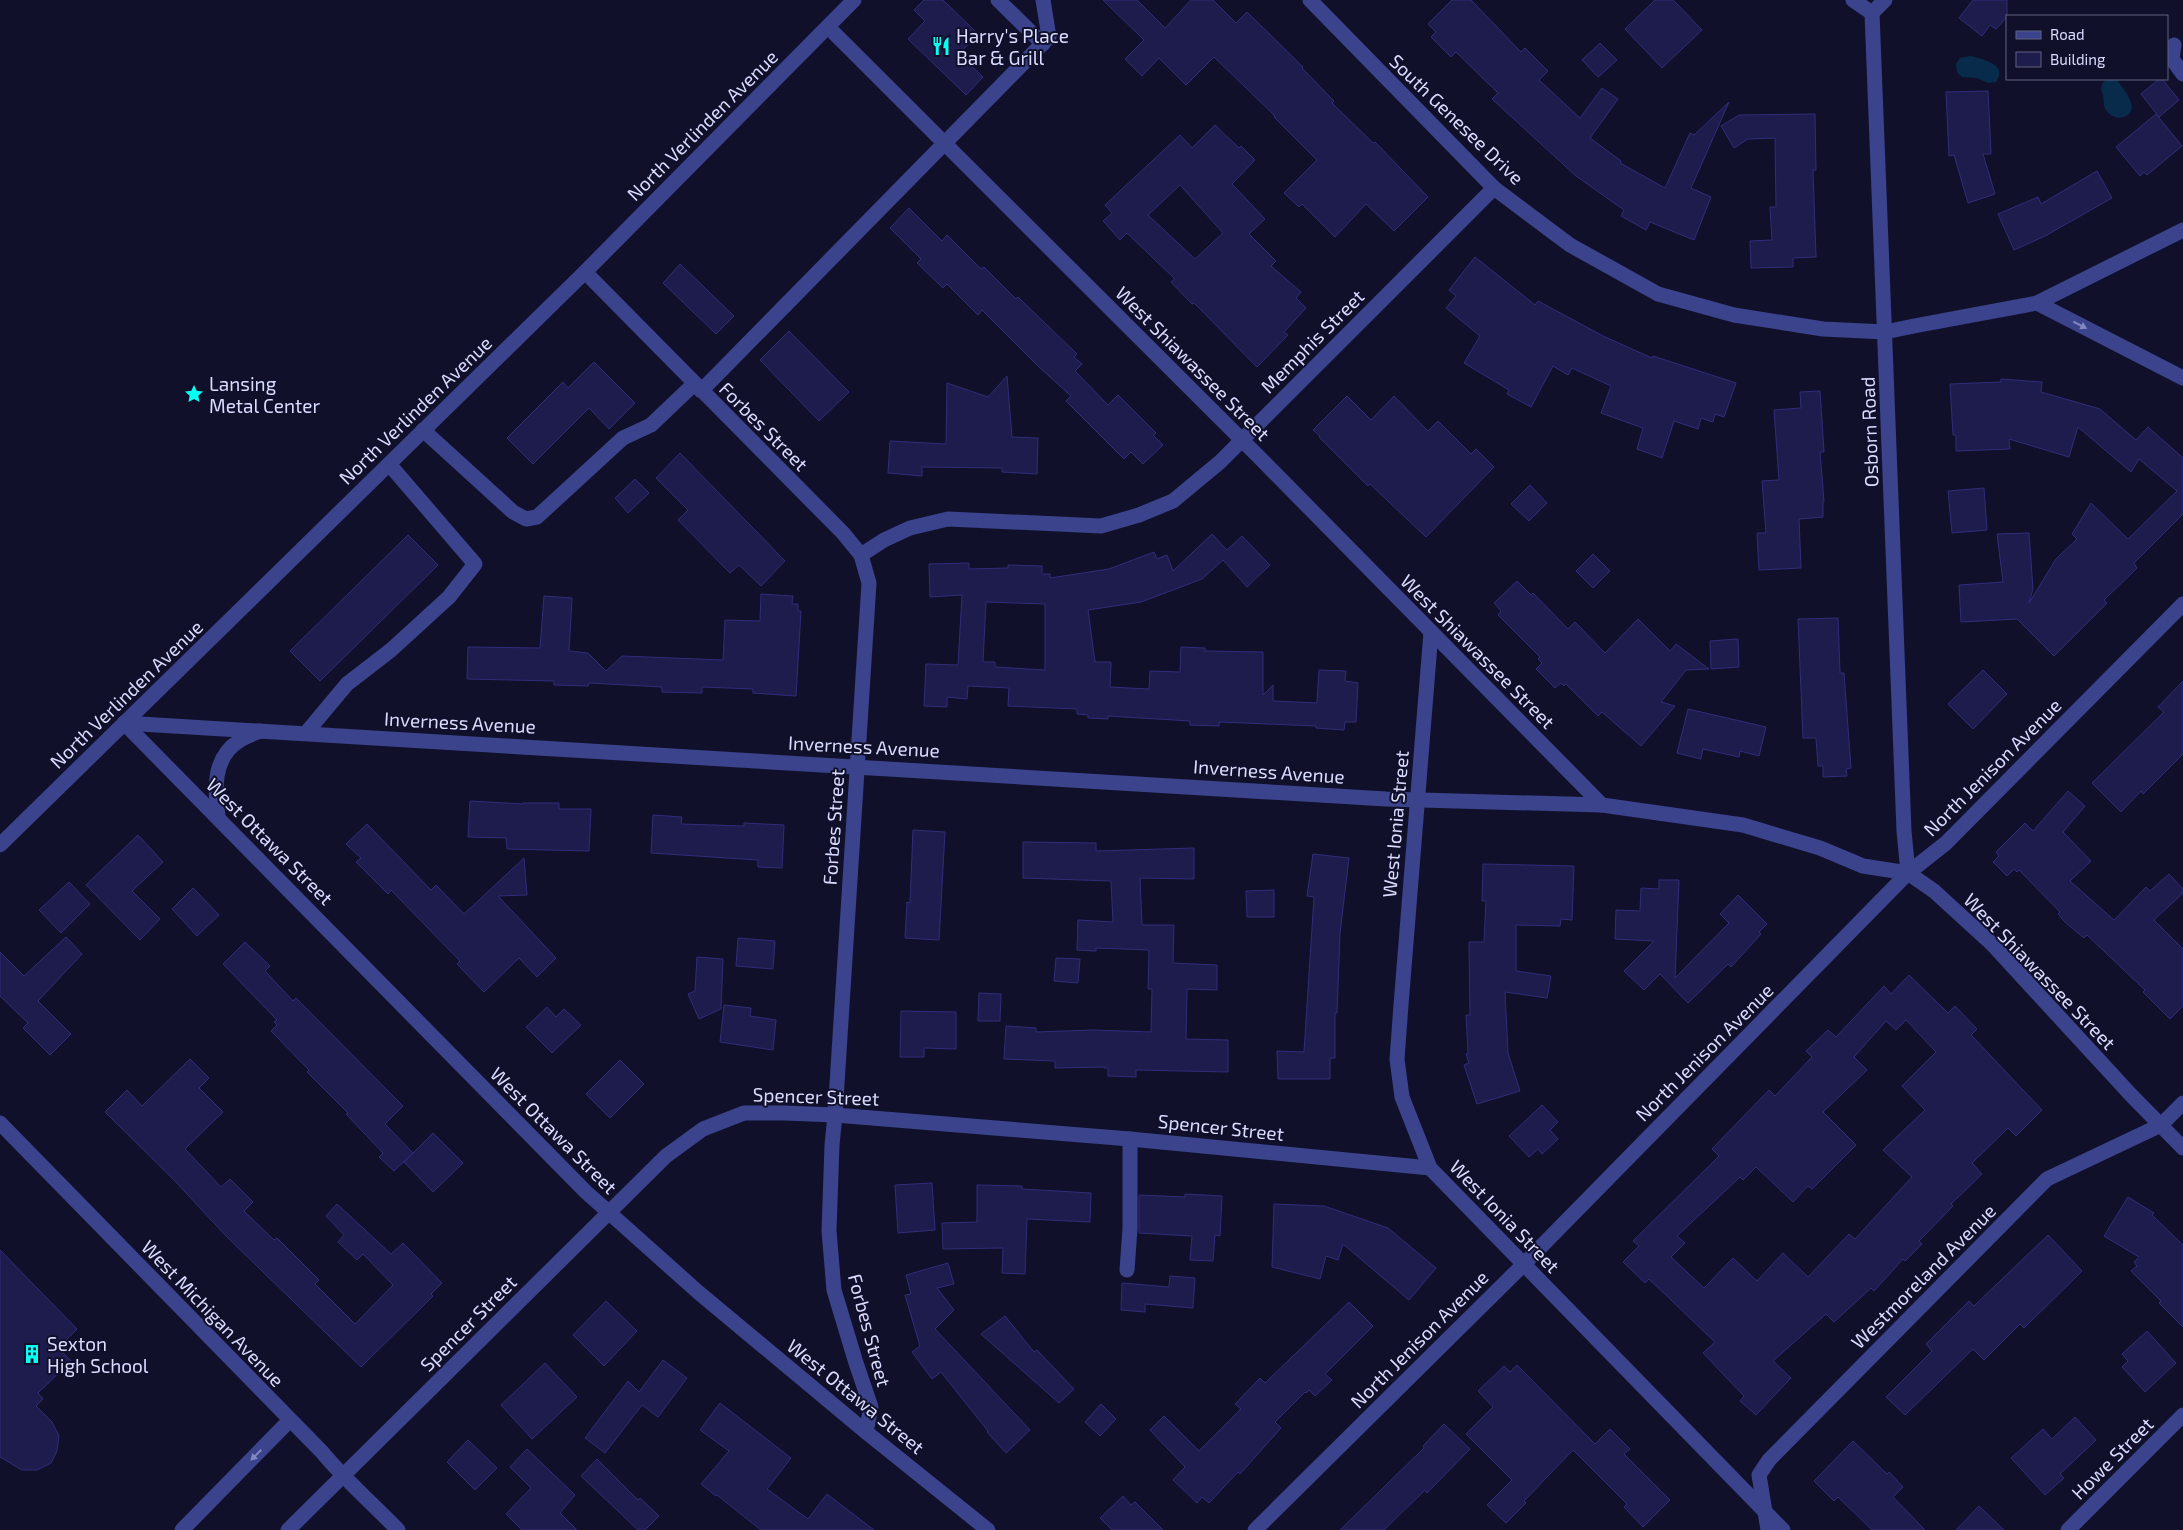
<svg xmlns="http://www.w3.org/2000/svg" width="2183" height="1530" font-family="'Exo 2',sans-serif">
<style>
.water{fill:#092b4b}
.building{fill:#1e1b4d;stroke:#302d7a;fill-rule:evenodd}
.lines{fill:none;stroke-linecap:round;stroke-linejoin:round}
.minor{stroke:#3a438c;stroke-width:15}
.oneway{fill:#8288c0}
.labels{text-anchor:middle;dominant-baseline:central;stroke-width:4;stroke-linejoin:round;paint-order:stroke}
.poi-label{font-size:19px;fill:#dadcff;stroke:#11102b;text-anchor:start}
.street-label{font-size:19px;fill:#dadcff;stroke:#11102b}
</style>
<rect width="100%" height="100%" fill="#11102b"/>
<g class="water">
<path d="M 1970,56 C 1982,59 2009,64 1996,82 L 1988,83 L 1977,78 L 1962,77 L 1957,72 L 1956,64 L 1960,58 Z"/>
<path d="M 2107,79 L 2117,80 C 2122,87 2129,95 2131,103 C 2136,117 2115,124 2106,110 C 2103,106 2104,100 2103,95 C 2100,88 2100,84 2107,79 Z"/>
</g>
<g class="building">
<polygon points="924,0 943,0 978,34 959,54 983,77 966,95 908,39 925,21 914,10"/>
<polygon points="1103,0 1137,0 1165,28 1191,0 1213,0 1236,23 1247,12 1303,67 1302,68 1334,101 1332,103 1373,143 1375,142 1428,197 1394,231 1366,204 1335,237 1302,204 1299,207 1284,193 1317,160 1274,117 1275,116 1214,57 1186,85 1159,58 1142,76 1125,59 1144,40"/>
<polygon points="1452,0 1471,0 1521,52 1525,48 1548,71 1539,80 1580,118 1602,88 1618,99 1590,138 1621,161 1620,163 1665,188 1690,133 1694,135 1729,102 1691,188 1711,197 1694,240 1650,222 1646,230 1621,216 1624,210 1576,176 1492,99 1498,93 1456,52 1451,57 1431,37 1436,32 1428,24"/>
<polygon points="1655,0 1673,0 1702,30 1662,68 1625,29"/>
<polygon points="1973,0 2007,0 2007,17 1996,29 1990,25 1982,36 1959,18"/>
<polygon points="1600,43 1617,60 1598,77 1582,60"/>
<polygon points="2159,79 2162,79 2179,100 2159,117 2141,94"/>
<polygon points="1988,91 1991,154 1983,154 1995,194 1968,203 1954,155 1949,156 1946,92"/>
<polygon points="1815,114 1816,170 1813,170 1816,257 1793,258 1793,267 1751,268 1750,241 1772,240 1770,207 1776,207 1775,138 1748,139 1734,148 1721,126 1739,115"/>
<polygon points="2156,114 2182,146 2147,175 2144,172 2140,176 2116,147"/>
<path d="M 1215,125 L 1239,148 L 1241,146 L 1255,160 L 1232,184 L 1265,219 L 1249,234 L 1276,261 L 1271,266 L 1301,292 L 1296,298 L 1306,308 L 1284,332 L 1288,335 L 1257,367 L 1194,303 L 1192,304 L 1171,282 L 1175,279 L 1127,233 L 1120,240 L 1103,221 L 1112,213 L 1105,205 L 1180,135 L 1192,148 ZM 1180,185 L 1223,233 L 1195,259 L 1148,215 Z"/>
<polygon points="2097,171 2112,198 2045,236 2014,250 1998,214 2038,197 2041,204"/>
<polygon points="909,208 942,241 947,235 981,269 984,267 1016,299 1018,297 1077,354 1074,357 1082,364 1075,371 1108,405 1118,395 1156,433 1153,435 1163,445 1143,464 1131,452 1124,459 1066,401 1071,396 1039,367 982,310 978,315 947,284 943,288 917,263 921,259 890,228"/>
<polygon points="1475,257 1535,305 1538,301 1603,336 1652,358 1653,356 1736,383 1724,417 1715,414 1713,422 1701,418 1698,429 1674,421 1662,458 1637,449 1643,428 1601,413 1611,386 1572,368 1568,375 1553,366 1531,407 1507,394 1509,390 1464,363 1480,336 1446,308 1456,296 1449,290"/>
<polygon points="680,264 734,316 716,334 663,283"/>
<polygon points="789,331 849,392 819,421 760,360"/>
<polygon points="594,362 635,403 609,429 589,408 533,464 507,438 563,382 568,388"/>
<polygon points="1007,376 1012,437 1038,438 1037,474 1002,472 1002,468 922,467 922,476 888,473 890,441 946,444 947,383 988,397"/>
<polygon points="2001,379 2042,382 2041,392 2100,409 2136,440 2148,427 2183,458 2183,514 2134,563 2137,568 2104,600 2107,603 2054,656 2017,619 1961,622 1959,585 2003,582 1997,534 2029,533 2033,589 2029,603 2056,559 2077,539 2072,534 2091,503 2128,539 2177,491 2139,459 2131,472 2078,427 2069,457 2009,439 2010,449 1956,451 1956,435 1953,435 1950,384 2001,382"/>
<polygon points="1820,391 1824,452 1820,452 1824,502 1823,502 1823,517 1799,519 1801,568 1759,570 1757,533 1766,533 1762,481 1779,480 1774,410 1801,408 1800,392"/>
<polygon points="1347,396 1371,420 1394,396 1428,431 1438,421 1471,454 1476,449 1494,467 1426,537 1370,484 1368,486 1319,437 1320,436 1313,430"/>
<polygon points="680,453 785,561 761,586 739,565 730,573 678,520 688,510 656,478"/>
<polygon points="635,479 649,493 628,513 615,498"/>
<polygon points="1530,485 1547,503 1529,521 1511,504"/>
<polygon points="1984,488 1987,530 1952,533 1948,491"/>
<path d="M 1212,534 L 1227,550 L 1242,536 L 1270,565 L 1247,587 L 1223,560 L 1202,579 L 1141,602 L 1088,610 L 1095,662 L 1111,662 L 1110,687 L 1149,689 L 1150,671 L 1180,672 L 1181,647 L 1205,648 L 1205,651 L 1263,652 L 1263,695 L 1273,685 L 1273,701 L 1317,703 L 1319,670 L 1346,671 L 1345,681 L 1358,683 L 1356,722 L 1345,722 L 1344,730 L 1316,728 L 1316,726 L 1219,722 L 1219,726 L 1190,725 L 1190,721 L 1108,716 L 1108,719 L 1088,718 L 1088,715 L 1077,714 L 1077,709 L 1008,706 L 1009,688 L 968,686 L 967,699 L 947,697 L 947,707 L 924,706 L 926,664 L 958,665 L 962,595 L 930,597 L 929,564 L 969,563 L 969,569 L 1008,568 L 1008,565 L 1042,566 L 1042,574 L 1050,574 L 1050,578 L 1109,569 L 1154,552 L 1157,559 L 1167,555 L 1173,571 ZM 986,602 L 1045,604 L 1045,670 L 995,667 L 995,662 L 983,662 Z"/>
<polygon points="408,535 438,565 320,681 290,651"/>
<polygon points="1593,554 1610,571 1593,588 1576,571"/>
<polygon points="1517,581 1531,595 1533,593 1568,629 1575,622 1605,653 1638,619 1670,651 1676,644 1709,669 1686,670 1661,702 1675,706 1641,746 1602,712 1598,716 1566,684 1564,686 1561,683 1555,688 1536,669 1542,663 1538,659 1540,657 1498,615 1501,611 1494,603"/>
<polygon points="761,594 793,596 792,604 798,604 798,611 801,611 796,696 753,693 753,689 702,687 702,693 662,692 662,687 589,683 588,686 554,685 554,681 467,679 468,647 540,648 544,596 572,598 569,651 588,653 606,671 622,656 723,660 725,620 760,621"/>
<polygon points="1838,618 1840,673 1844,673 1851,768 1846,769 1847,776 1823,777 1823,766 1818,766 1816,738 1803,738 1798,619"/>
<polygon points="1738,639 1739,667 1711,669 1710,641"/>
<polygon points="1983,670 2007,694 1973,729 1948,704"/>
<polygon points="2183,681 2183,754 2143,794 2141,791 2121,812 2092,783 2164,712 2158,707"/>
<polygon points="1688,709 1766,727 1759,756 1740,751 1739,757 1703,749 1701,759 1677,753"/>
<polygon points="2068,791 2085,806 2063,832 2091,861 2070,881 2114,920 2146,887 2150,891 2169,874 2183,889 2183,893 2154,920 2183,949 2183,1006 2170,1019 2143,992 2145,990 2087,935 2084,938 2065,922 2058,914 2060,912 2019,870 2017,872 2014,869 2007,876 1993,862 1999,856 1996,852 2025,823 2033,831"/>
<polygon points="470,801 523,804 523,803 559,803 559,809 591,809 589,851 507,849 506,838 468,837"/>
<polygon points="653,815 682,817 681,824 744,826 744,823 784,825 782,868 758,867 758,860 651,853"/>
<polygon points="367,824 431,890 436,885 464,914 524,858 527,895 498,896 556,958 537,977 519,958 484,992 457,964 460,961 391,890 388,894 356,862 361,858 346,844"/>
<polygon points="913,830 945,832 939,940 905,938 907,902 910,903"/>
<polygon points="138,835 163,862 132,891 160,919 140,940 86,885"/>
<polygon points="1023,842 1096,843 1096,851 1194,848 1194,879 1140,878 1142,925 1174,925 1173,963 1217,965 1217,990 1187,989 1186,1039 1228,1040 1228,1072 1136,1070 1136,1077 1108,1076 1108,1068 1104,1068 1104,1067 1055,1068 1055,1061 1004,1059 1006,1026 1036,1028 1036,1032 1093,1030 1151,1032 1152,989 1148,989 1149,950 1096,948 1096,951 1077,950 1078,920 1113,922 1111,881 1023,878"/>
<polygon points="1313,854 1349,858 1340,933 1337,1013 1335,1013 1335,1058 1330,1058 1330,1079 1278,1079 1277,1051 1304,1052 1314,897 1307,896"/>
<polygon points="1483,864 1574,866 1572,920 1561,919 1560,926 1516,925 1516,971 1551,976 1547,998 1505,992 1508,1053 1520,1091 1477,1104 1464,1065 1469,1063 1466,1054 1468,1053 1466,1015 1470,1015 1469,942 1484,942 1486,901 1482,901"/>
<polygon points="1659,880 1679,880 1675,978 1729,923 1720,914 1738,895 1767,924 1759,932 1761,934 1731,967 1728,964 1688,1003 1660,974 1644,990 1624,971 1654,941 1615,939 1616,910 1640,911 1641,888 1659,889"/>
<polygon points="69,882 90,904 61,933 39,910"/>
<polygon points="193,888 219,915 197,936 172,909"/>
<polygon points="1274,890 1274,917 1247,917 1246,891"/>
<polygon points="66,937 82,954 38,1001 71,1034 50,1055 23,1028 28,1023 0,996 0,952 24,976"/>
<polygon points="738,938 775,941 773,969 736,966"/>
<polygon points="245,942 270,966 265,971 293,1001 296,998 403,1106 385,1124 413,1153 394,1171 379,1157 383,1153 346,1114 348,1113 307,1072 309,1070 271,1031 277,1025 274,1022 277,1020 223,964"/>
<polygon points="697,957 723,959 721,1009 699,1019 688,994 695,991"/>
<polygon points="1056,958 1080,959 1078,983 1054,981"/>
<path d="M 1909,975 L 1948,1013 L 1955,1006 L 1977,1029 L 1971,1035 L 2042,1110 L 2016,1136 L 2008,1128 L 1972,1163 L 1982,1174 L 1951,1204 L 1953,1206 L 1919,1241 L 1922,1244 L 1905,1261 L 1903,1259 L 1874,1291 L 1871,1288 L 1834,1322 L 1826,1314 L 1773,1361 L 1791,1378 L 1756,1415 L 1740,1401 L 1744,1396 L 1703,1353 L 1715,1342 L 1649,1279 L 1645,1283 L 1623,1262 L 1639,1246 L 1633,1241 L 1719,1156 L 1712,1149 L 1769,1090 L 1775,1096 L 1812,1057 L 1806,1051 L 1828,1030 L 1836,1037 L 1884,986 L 1891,994 ZM 1906,1020 L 1936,1052 L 1902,1086 L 1925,1110 L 1883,1150 L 1912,1177 L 1855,1239 L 1849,1234 L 1808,1277 L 1783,1253 L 1757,1281 L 1733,1258 L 1704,1288 L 1671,1257 L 1685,1243 L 1677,1236 L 1740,1177 L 1743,1180 L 1756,1167 L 1793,1202 L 1808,1186 L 1812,1189 L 1856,1145 L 1823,1112 L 1867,1070 L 1854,1057 L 1886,1021 L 1896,1030 Z"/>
<polygon points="979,993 1001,994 1000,1021 978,1021"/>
<polygon points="724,1005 751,1008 750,1016 776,1020 773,1050 720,1042"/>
<polygon points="547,1007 556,1017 564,1009 581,1025 552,1053 526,1027"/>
<polygon points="901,1011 956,1012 956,1049 924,1048 924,1057 900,1057"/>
<polygon points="190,1059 209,1078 199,1088 223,1112 185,1149 221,1187 230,1179 253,1202 244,1211 274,1240 277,1238 319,1280 315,1284 355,1324 393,1285 363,1254 357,1260 338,1242 344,1235 326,1216 337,1204 391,1254 403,1243 442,1283 431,1294 433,1296 361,1367 227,1237 174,1180 105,1112 127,1090 142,1106"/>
<polygon points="620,1060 644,1084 610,1118 586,1094"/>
<polygon points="1542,1105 1558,1122 1550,1130 1558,1139 1542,1154 1538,1149 1529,1157 1509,1136"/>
<polygon points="433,1133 463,1163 433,1192 404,1162"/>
<polygon points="932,1183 935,1230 898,1233 895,1185"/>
<polygon points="977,1185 1022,1186 1022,1189 1091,1193 1090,1222 1027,1219 1025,1274 1002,1273 1003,1248 943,1249 942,1223 977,1222"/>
<polygon points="1185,1194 1222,1196 1220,1236 1215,1235 1213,1261 1190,1260 1192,1236 1139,1233 1139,1195 1185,1197"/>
<polygon points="2128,1197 2154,1213 2152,1215 2183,1245 2183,1327 2159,1303 2161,1301 2131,1271 2137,1266 2134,1262 2139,1257 2104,1236"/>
<polygon points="1274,1204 1324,1206 1388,1228 1436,1268 1409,1300 1343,1244 1338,1260 1326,1256 1320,1279 1272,1267"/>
<polygon points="2048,1235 2082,1271 2024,1328 2020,1324 1984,1360 1973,1349 1905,1415 1886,1397 1932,1351 1926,1344 1969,1301 1974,1306"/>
<polygon points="0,1250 77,1329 58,1348 71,1361 38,1393 43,1399 36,1406 52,1422 59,1436 57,1451 51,1463 37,1470 22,1470 0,1457"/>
<polygon points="948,1263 954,1284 937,1288 954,1310 935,1329 1030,1430 1006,1453 987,1432 988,1431 941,1372 932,1379 912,1352 920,1346 905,1295 911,1294 906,1275"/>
<polygon points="1170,1276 1195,1278 1193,1308 1145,1304 1145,1312 1121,1310 1122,1283 1169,1287"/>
<polygon points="606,1301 637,1331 604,1366 573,1335"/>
<polygon points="1349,1302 1373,1326 1325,1374 1332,1380 1315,1396 1309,1390 1306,1393 1305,1392 1275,1422 1281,1428 1240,1474 1238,1472 1209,1503 1202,1497 1197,1503 1173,1480 1185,1467 1150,1430 1164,1416 1199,1451 1241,1409 1235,1404 1260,1378 1265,1383"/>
<polygon points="1005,1316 1034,1352 1037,1350 1074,1389 1059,1403 981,1334"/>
<polygon points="2147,1331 2176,1363 2145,1392 2122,1367 2128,1361 2122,1354"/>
<polygon points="663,1360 687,1378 658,1417 642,1405 605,1453 585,1438 628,1381 639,1392"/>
<polygon points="545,1363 577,1397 532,1439 501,1405"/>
<polygon points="1517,1365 1595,1444 1610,1429 1630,1449 1624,1454 1670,1500 1643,1527 1624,1507 1627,1504 1573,1450 1524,1501 1526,1503 1506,1523 1487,1505 1512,1480 1466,1434 1493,1407 1478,1391 1504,1366 1510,1372"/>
<polygon points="720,1403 791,1458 767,1489 808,1519 827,1494 874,1530 761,1530 717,1495 716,1496 701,1484 729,1451 700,1430"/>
<polygon points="1101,1404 1116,1419 1100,1436 1085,1422"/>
<polygon points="2075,1417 2096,1440 2060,1474 2064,1478 2045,1495 2011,1458 2043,1429 2052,1439"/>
<polygon points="1444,1424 1470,1449 1427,1493 1425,1490 1384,1530 1340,1530 1424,1448 1423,1446"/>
<polygon points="468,1440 497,1468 475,1490 447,1462"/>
<polygon points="1853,1441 1887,1474 1889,1472 1903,1487 1893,1497 1925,1530 1872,1530 1838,1497 1834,1501 1814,1481"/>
<polygon points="527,1449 575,1495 560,1513 577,1530 522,1530 506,1514 531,1488 510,1467"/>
<polygon points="597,1459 638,1500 640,1498 659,1516 645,1530 638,1530 581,1476"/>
<polygon points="1123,1496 1131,1505 1135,1502 1163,1530 1112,1530 1100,1518"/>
<polygon points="1979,1506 2004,1530 1956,1530"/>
</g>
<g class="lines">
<g class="minor">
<polyline points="998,0 1043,44"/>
<polyline points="1310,0 1494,188 1570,245 1658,294 1734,315 1823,329 1885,332 1914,326 2037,303 2183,230"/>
<polyline points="1853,0 1872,13 1904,831 1908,873"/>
<polyline points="1872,13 1885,0"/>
<polyline points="828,27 1258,456 1602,805 1743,825 1820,848 1863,866 1908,873 1934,891 1992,944 2131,1095 2183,1148"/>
<polyline points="2174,45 2172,59 2183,74"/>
<polyline points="585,272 843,533 861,555 869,583 835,1115 832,1145 829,1231 834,1290 856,1363 871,1407 866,1432"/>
<polyline points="2037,303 2183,378"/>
<polyline points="701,391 1049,37 1043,0"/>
<polyline points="423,430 513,512 526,519 537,517 623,438 651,425 694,384"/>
<polyline points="861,555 884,540 910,528 948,519 1101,526 1139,515 1173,501 1220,462 1494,188"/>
<polyline points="1431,632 1401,1005 1397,1059 1402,1097 1430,1168 1783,1530"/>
<polyline points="124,723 1386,799 1602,805"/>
<polyline points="124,723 586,1192 698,1292 866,1432 988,1530"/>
<polyline points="306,733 347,684 391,650 449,597 475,564 389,464"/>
<path d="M 218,817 C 215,790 212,758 239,741 C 245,737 253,734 260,731"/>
<polyline points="0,845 585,272 854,0"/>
<path d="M 0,1123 L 322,1452 C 345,1480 373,1504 398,1530"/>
<polyline points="1127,1270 1130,1229 1130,1139"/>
<polyline points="182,1530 290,1420"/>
<polyline points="288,1530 666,1156 703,1129 744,1113 784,1113 835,1115 1130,1139 1430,1168"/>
<polyline points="1255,1530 1523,1265 1908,873 1946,843 2183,604"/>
<polyline points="1768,1530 1759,1475 1769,1460 2047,1179 2161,1125 2183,1103"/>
<polyline points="2068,1530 2183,1415"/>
</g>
</g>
<defs><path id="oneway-solid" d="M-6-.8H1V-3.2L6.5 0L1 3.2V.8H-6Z" transform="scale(1.25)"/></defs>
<g class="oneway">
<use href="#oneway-solid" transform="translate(2080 325) rotate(27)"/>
<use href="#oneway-solid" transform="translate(256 1455) rotate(135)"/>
</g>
<defs>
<g id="restaurant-bare" transform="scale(1.5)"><path d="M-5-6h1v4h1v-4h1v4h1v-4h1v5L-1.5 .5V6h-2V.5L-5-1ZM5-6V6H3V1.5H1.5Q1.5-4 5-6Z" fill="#06fff3" stroke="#11102b" stroke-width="2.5" paint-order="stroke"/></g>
<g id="sight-bare" transform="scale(1.5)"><path d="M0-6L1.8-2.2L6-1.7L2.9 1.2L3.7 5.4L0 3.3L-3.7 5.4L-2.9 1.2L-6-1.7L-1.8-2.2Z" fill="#06fff3" stroke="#11102b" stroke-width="2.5" paint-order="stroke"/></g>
<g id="building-bare" transform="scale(1.5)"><path d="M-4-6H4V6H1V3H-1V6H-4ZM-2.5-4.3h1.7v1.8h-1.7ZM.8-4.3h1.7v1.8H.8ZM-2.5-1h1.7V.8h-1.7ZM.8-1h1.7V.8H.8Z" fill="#06fff3" stroke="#11102b" stroke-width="2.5" paint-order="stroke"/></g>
</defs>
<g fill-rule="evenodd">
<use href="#restaurant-bare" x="941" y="46"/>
<use href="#sight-bare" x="194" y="394"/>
<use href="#building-bare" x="32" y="1354"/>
</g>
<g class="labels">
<g class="poi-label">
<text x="956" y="35">Harry's Place<tspan x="956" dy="22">Bar &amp; Grill</tspan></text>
<text x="209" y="383">Lansing<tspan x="209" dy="22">Metal Center</tspan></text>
<text x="47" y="1343">Sexton<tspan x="47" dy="22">High School</tspan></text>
</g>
<g class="street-label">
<text transform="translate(1457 119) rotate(44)">South Genesee Drive</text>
<text transform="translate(702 125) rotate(-45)">North Verlinden Avenue</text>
<text transform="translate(1312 341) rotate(-45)">Memphis Street</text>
<text transform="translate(1193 363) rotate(45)">West Shiawassee Street</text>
<text transform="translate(415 410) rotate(-44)">North Verlinden Avenue</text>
<text transform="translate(764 426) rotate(45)">Forbes Street</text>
<text transform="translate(1869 432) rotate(-92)">Osborn Road</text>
<text transform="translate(1478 651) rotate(45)">West Shiawassee Street</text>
<text transform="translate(126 694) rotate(-44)">North Verlinden Avenue</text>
<text transform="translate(460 722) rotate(3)">Inverness Avenue</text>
<text transform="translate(864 746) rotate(3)">Inverness Avenue</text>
<text transform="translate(1992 767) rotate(-45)">North Jenison Avenue</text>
<text transform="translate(1269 771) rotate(4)">Inverness Avenue</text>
<text transform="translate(1395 824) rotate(-85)">West Ionia Street</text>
<text transform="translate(833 827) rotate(-86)">Forbes Street</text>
<text transform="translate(270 841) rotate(45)">West Ottawa Street</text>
<text transform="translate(2040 971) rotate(46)">West Shiawassee Street</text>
<text transform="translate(1704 1052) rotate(-45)">North Jenison Avenue</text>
<text transform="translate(816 1096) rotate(2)">Spencer Street</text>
<text transform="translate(1221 1127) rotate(6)">Spencer Street</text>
<text transform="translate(554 1130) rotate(45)">West Ottawa Street</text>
<text transform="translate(1505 1216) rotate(46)">West Ionia Street</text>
<text transform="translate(1923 1276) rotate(-45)">Westmoreland Avenue</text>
<text transform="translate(213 1313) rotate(46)">West Michigan Avenue</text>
<text transform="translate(468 1323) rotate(-45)">Spencer Street</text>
<text transform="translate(870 1330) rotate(75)">Forbes Street</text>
<text transform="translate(1419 1339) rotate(-45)">North Jenison Avenue</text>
<text transform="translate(856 1396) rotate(39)">West Ottawa Street</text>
<text transform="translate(2112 1458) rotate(-45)">Howe Street</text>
</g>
</g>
<rect x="2006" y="15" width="162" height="65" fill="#11102b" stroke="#616280"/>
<rect x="2016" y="31" width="25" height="8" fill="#3a438c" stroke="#616280"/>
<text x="2050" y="40" font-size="15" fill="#dadcff">Road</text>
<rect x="2016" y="52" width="25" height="15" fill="#1e1b4d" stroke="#616280"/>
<text x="2050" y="65" font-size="15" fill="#dadcff">Building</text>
</svg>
